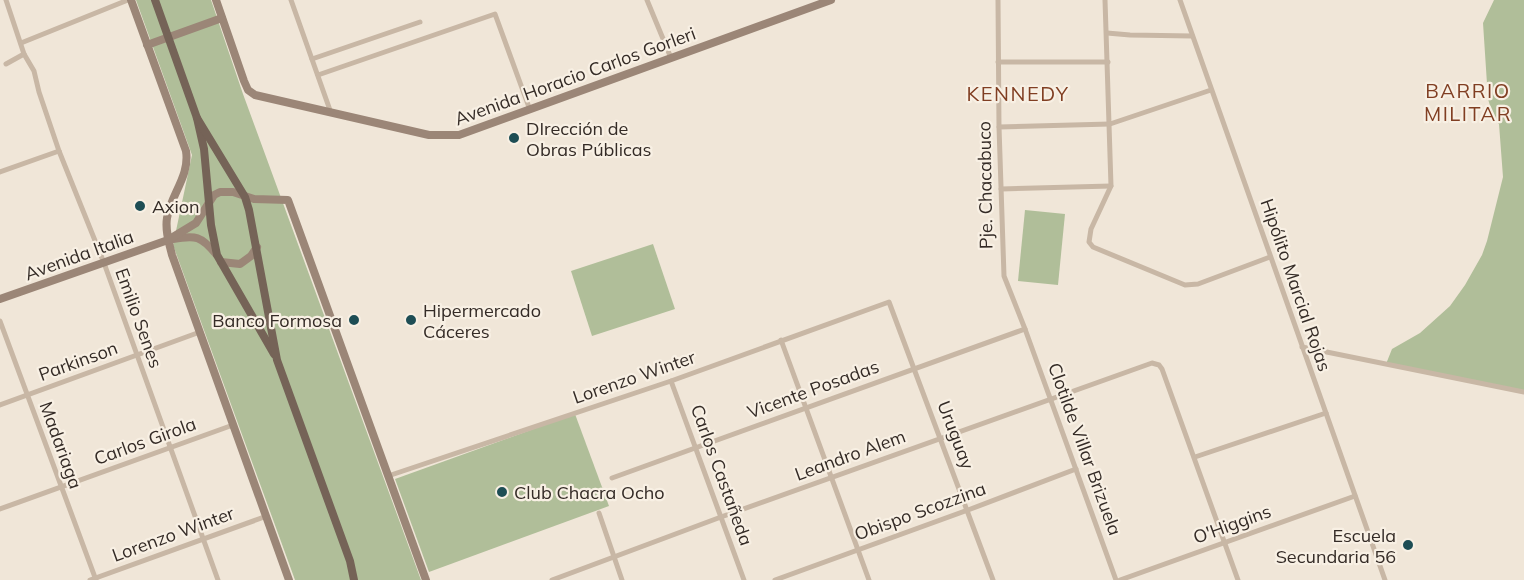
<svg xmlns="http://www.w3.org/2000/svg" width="1524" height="580" font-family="Mulish,sans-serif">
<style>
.green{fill:#b0be99}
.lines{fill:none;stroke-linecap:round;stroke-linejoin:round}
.street{stroke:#c8b7a5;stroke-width:5}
.secondary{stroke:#9b8677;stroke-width:8}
.primary{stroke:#756357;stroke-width:8}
.poi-dot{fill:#1d4d54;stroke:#f8f0e4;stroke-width:2}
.labels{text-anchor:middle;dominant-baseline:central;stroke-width:4.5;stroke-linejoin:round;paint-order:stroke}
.street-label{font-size:18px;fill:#342b26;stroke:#f8f0e4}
.poi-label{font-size:18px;fill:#342b26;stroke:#f8f0e4;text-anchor:start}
.neighbourhood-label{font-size:20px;letter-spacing:1.5px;fill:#803e22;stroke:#f8f0e4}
</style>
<rect width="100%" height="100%" fill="#f0e6d8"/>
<g class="green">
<polygon points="136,0 211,0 243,94 421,580 295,580 173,245 192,155"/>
<polygon points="1494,0 1524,0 1524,392 1386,364 1392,349 1420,333 1450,306 1465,285 1482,255 1487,241 1503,177 1499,124 1494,119 1488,99 1483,23"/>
<polygon points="1025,210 1065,214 1058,285 1018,281"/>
<polygon points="653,244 675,309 592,336 571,271"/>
<polygon points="575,414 609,506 429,572 395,479"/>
</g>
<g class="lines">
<g class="street">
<polyline points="6,0 24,54 34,71 39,92 59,151 104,263 218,580"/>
<polyline points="291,0 331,113"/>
<polyline points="647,0 671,58"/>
<polyline points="998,0 999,127 1004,276 1025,329 1116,580"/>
<polyline points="1105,0 1111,186 1091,229 1089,242 1093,247 1185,285 1198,284 1270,257"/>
<polyline points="1180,0 1385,580"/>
<polyline points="1107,33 1130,35 1192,36"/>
<polyline points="21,43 128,0"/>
<polyline points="312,59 420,22"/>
<polyline points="998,62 1108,62"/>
<polyline points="6,64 24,54"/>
<polyline points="318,75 495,14 530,110"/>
<polyline points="999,127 1110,124 1211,90"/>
<polyline points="0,172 59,151"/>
<polyline points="1001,189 1111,186"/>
<polyline points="0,321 96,580"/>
<polyline points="781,340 869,580"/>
<polyline points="1302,347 1524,392"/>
<polyline points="671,381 744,580"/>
<polyline points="0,405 200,332"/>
<polyline points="1195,457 1326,413"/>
<polyline points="388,476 671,381 889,302 993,580"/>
<polyline points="612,478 1025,329"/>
<polyline points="0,509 233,425"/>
<polyline points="599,513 622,580"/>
<polyline points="90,580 267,516"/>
<polyline points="552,580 721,517 1152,363 1159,365 1162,369 1238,580"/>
<polyline points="775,580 968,510 1076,469"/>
<polyline points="1120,580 1355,496"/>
</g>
<g class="secondary">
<path d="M 131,0 L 186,151 C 190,176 171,194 167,218 C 165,230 169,243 172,255 L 289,580"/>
<polyline points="216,0 244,81 248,90 255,95 429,135 459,135 831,0"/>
<polyline points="147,45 222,18"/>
<path d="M 173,239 C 196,235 201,236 216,254"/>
<polyline points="221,262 240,264 251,256 257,247"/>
<polyline points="0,299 168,240 196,223 214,195 220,192 233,192 254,199 288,200 426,580"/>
</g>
<g class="primary">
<polyline points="155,0 197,118 204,149 211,225 217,255 274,354"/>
<polyline points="197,118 245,197 249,210 277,360 350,561 354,580"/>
</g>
</g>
<g class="poi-dot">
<circle cx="514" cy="138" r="6"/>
<circle cx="140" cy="206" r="6"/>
<circle cx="354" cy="320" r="6"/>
<circle cx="411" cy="320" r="6"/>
<circle cx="502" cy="492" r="6"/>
<circle cx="1408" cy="545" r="6"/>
</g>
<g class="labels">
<g class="street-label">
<text transform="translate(575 76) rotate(-20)">Avenida Horacio Carlos Gorleri</text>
<text transform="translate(985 185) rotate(-91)">Pje. Chacabuco</text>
<text transform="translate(79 255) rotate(-20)">Avenida Italia</text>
<text transform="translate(1296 285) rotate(71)">Hipólito Marcial Rojas</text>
<text transform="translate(139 318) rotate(70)">Emilio Senes</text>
<text transform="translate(78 361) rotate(-20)">Parkinson</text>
<text transform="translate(634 377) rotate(-19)">Lorenzo Winter</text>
<text transform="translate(813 389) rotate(-20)">Vicente Posadas</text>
<text transform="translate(956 435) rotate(69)">Uruguay</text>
<text transform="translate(145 441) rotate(-20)">Carlos Girola</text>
<text transform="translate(61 445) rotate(70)">Madariaga</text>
<text transform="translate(1085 449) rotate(70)">Clotilde Villar Brizuela</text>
<text transform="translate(850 455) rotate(-20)">Leandro Alem</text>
<text transform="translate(722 475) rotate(70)">Carlos Castañeda</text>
<text transform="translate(920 511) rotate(-20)">Obispo Scozzina</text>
<text transform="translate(1232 524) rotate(-20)">O'Higgins</text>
<text transform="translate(173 534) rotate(-20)">Lorenzo Winter</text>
</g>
<g class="poi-label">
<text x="526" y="128">DIrección de<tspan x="526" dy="21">Obras Públicas</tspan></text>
<text x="152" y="206">Axion</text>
<text x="423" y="310">Hipermercado<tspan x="423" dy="21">Cáceres</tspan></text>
<text x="342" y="320" text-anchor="end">Banco Formosa</text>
<text x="514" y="492">Club Chacra Ocho</text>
<text x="1396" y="535" text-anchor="end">Escuela<tspan x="1396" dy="21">Secundaria 56</tspan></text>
</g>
<g class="neighbourhood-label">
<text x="1468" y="90">BARRIO<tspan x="1468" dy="23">MILITAR</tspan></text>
<text x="1018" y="93">KENNEDY</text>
</g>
</g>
</svg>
